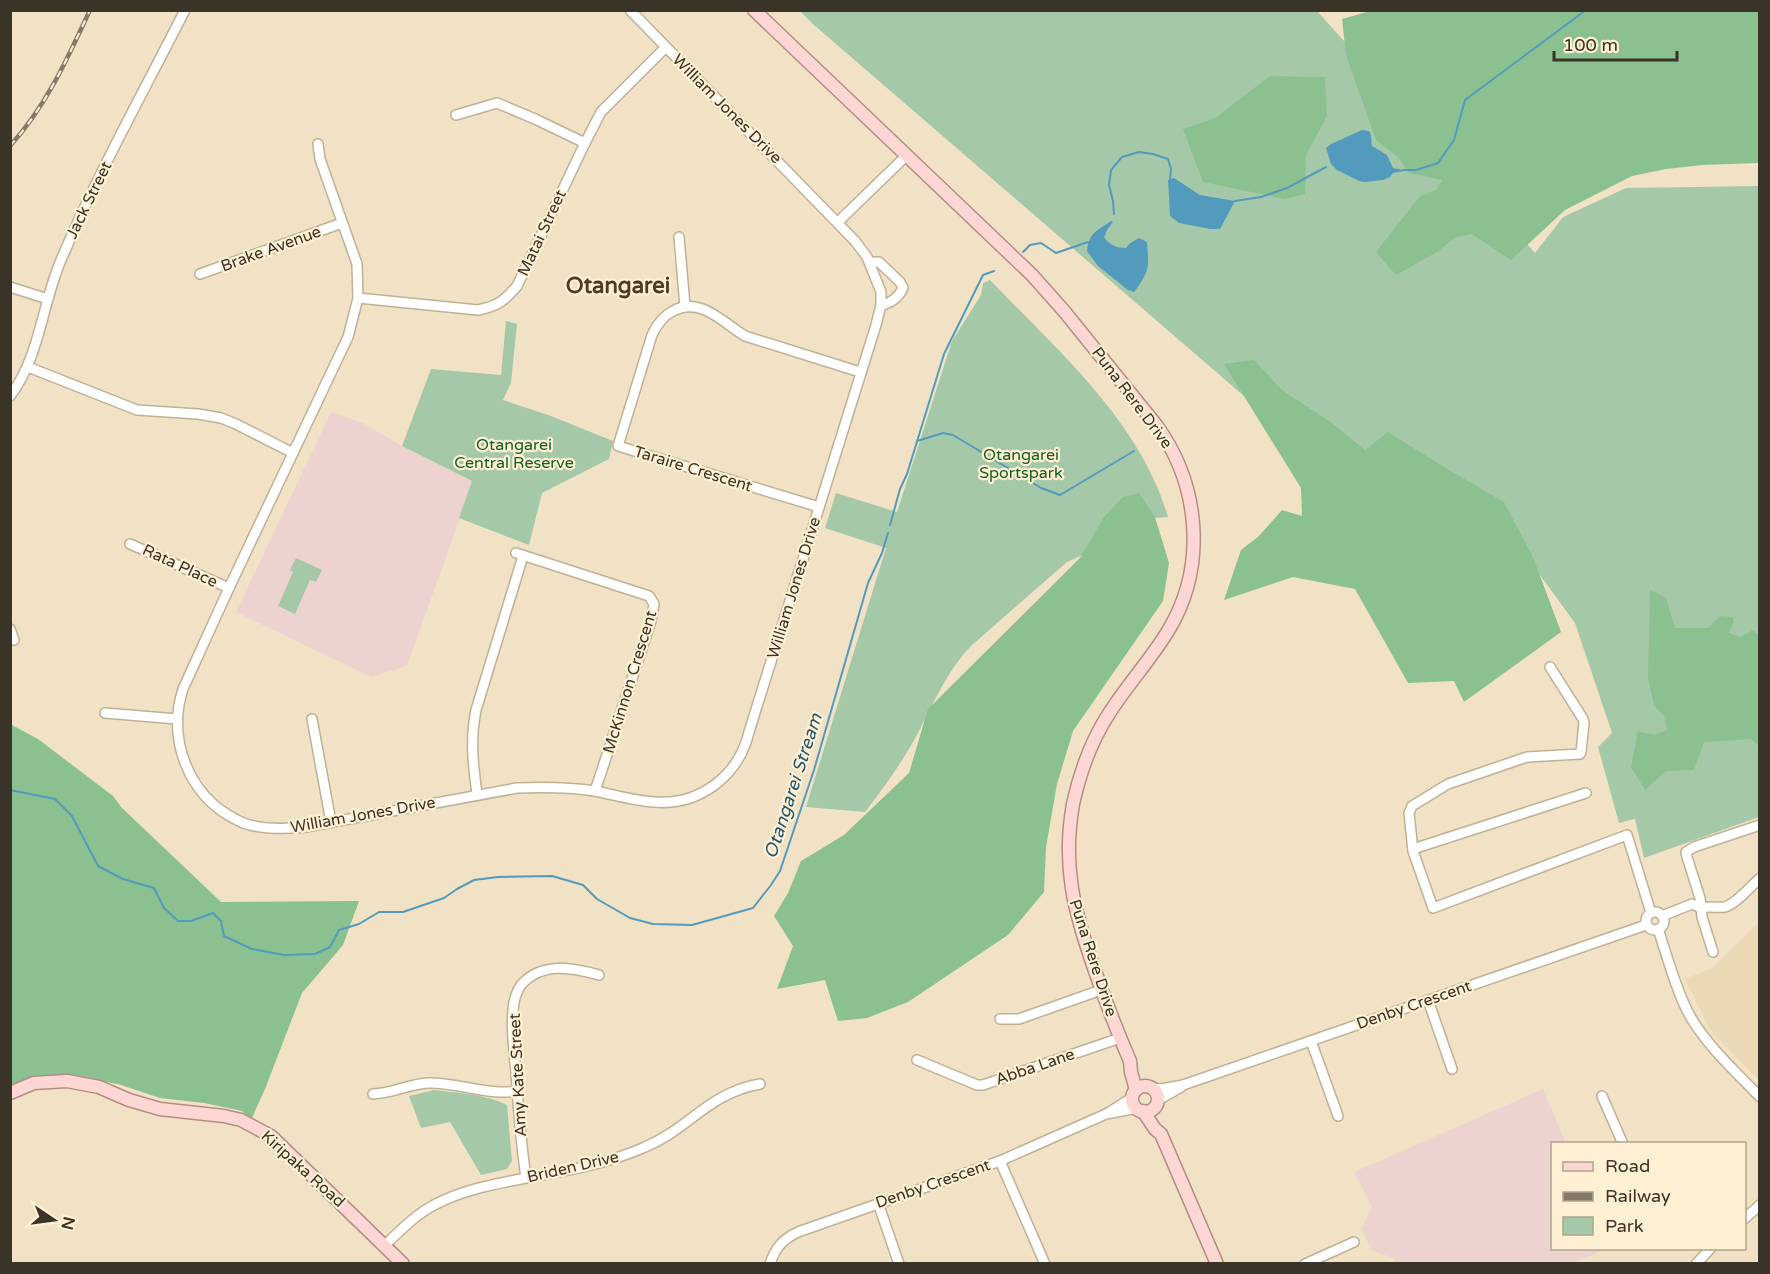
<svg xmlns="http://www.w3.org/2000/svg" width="1770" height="1274" font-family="'Varela Round',sans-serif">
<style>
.built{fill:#ebd8b5}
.education{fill:#edd3cf}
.green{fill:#a5c9a8}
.forest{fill:#8bc090}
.water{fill:#539bbc}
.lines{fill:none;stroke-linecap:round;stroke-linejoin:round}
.stream{stroke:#539bbc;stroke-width:2}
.minor-casing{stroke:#bfb196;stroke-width:12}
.major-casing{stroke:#b88c86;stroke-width:15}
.minor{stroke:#fff;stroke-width:9}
.major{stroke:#fed7d4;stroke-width:12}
.rail-casing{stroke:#847a68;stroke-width:4.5}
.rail{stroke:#ffefd3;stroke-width:2;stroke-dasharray:7;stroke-linecap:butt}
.labels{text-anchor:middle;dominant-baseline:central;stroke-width:4.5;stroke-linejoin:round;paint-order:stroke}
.street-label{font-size:16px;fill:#393328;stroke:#ffefd3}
.park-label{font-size:16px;fill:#116025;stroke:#ffefd3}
.water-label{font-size:18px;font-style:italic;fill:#205871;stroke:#ffefd3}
.district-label{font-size:22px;font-weight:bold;fill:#493d26;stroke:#ffefd3}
</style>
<rect width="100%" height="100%" fill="#f1e2c6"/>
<polygon class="built" points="1759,922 1759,1080 1711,1031 1685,979 1712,968"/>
<g class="education">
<polygon points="331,412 363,423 402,446 473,482 407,666 371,677 236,612"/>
<polygon points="1543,1089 1566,1143 1552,1144 1552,1248 1606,1249 1573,1263 1396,1263 1394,1258 1372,1251 1361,1229 1372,1207 1354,1172"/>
</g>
<g class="green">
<polygon points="800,11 1317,11 1535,253 1563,217 1626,188 1759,186 1759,817 1644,858 1635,819 1619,823 1598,747 1612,733 1575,623 1493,511 1266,415 814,25"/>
<path d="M 990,280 C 1057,350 1140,421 1168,517 L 1114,521 L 1085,554 L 1067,562 L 972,645 C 949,668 936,698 921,727 C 906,757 886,785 865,812 L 806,807 L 886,548 L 825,528 L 836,493 L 897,512 L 952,341 L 981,295 L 983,283 Z"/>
<polygon points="506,321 517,324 511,383 503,400 551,416 613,441 609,459 542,493 529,545 459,518 472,481 402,446 431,369 501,375"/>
<polygon points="296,558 322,570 316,582 310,580 295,614 278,606 293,572 290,570"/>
<path d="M 434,1090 C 458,1093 485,1094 507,1105 L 512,1161 L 507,1169 L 481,1175 L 450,1122 L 421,1128 L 409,1096 Z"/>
</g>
<g class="forest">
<polygon points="1374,10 1759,11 1759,163 1702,165 1666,169 1632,176 1565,210 1511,260 1472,234 1456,237 1437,252 1396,275 1376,252 1420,196 1436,190 1442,180 1409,173 1398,157 1376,140 1346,55 1342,19"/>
<polygon points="1270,76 1325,77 1327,116 1306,155 1305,194 1285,199 1203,182 1183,129 1215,118"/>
<polygon points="1254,360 1282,390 1332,423 1365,450 1388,432 1444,467 1504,502 1533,557 1561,632 1464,702 1454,681 1408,683 1355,589 1293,577 1224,600 1241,550 1259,536 1282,510 1302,516 1301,488 1224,364"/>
<polygon points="1139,493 1155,517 1169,563 1163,601 1073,731 1057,784 1046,847 1044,892 1008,935 908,1002 867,1018 838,1021 825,980 777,989 793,946 774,916 788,893 801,861 844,835 909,773 928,709 1080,558 1104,517 1123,497"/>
<polygon points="1650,590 1666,598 1675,628 1708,628 1720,616 1732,617 1734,621 1729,633 1741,637 1753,630 1759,635 1760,747 1751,739 1704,742 1694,770 1666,771 1645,790 1631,767 1638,731 1654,735 1667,730 1664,716 1654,705 1648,678"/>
<polygon points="10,724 38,739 113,796 121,807 221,902 359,901 343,945 302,993 265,1089 251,1120 242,1111 204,1103 160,1098 118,1084 94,1080 39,1080 11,1086"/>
</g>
<g class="water">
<path d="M 1362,130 L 1369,131 C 1372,136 1371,141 1372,146 L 1387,155 L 1393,168 L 1403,170 L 1403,171 L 1393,173 L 1390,177 L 1383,180 L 1364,182 L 1359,181 L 1337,170 L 1331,164 L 1326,148 L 1331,144 Z"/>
<polygon points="1174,178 1200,195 1235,201 1220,229 1210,229 1179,223 1170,216 1168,180"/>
<path d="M 1111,221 L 1113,222 L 1107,230 L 1104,237 C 1109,245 1117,248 1126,248 L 1129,244 L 1139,238 L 1147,242 C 1149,267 1150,271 1134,292 L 1128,290 L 1098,266 L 1087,251 C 1089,232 1097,231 1111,221 Z"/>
</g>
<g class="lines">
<g class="stream">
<polyline points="1403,170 1416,170 1438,163 1454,140 1465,100 1586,10"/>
<polyline points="1235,201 1261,197 1287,188 1326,167"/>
<polyline points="1114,214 1113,201 1109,185 1111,170 1122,157 1139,152 1153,154 1168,159 1171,169 1170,179"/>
<polyline points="1023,252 1030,245 1041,243 1056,253 1088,242"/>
<polyline points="917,441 943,433 953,435 1041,488 1060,495 1134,451"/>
<polyline points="890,525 900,489 907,474 944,354 983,275 994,271"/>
<polyline points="10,790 55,799 72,816 98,866 123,879 154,888 164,908 178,921 191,921 213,913 221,921 224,936 252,949 284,955 315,954 330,947 339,930 359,924 379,912 403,912 444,898 457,889 474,880 498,877 552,876 583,885 597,899 630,918 653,924 692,925 753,908 771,885 780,871 814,770 868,583 882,553 888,533"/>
</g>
<g class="minor-casing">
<g id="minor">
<polyline points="456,115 497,103 535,119 585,143"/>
<path d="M 318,144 L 320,159 L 357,264 L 358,298 L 348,337 L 229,588 L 183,689 C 167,739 188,796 237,820 C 255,830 286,829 306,827 L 517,788 C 543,787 569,787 595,791 C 615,795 634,801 654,802 C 700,806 739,775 749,732 L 876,325 L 881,305 L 881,292 L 867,257 L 855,241 L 630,10"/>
<polyline points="838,222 906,156"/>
<polyline points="679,237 685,306"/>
<path d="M 870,262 L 879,262 L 900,282 L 903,288 C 899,297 890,304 881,305"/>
<polyline points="200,274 342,223"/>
<polyline points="10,287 48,299"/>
<path d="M 358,298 L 478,310 C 498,306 504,301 517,286 L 585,143 L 601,112 L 666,47"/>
<polyline points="28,367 137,410 198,414 221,418 236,424 293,453"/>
<path d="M 10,396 C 40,357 42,304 61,260 C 97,175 143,93 185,10"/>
<path d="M 819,507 L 618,446 L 652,335 C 657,324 663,316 673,311 C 701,296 723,323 745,336 L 860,372"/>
<polyline points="130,544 229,588"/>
<polyline points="516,553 649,596 654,604 651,621 595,791"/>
<polyline points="10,629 14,640"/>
<polyline points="1550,667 1583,719 1584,723 1581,752 1580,754 1527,757 1448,784 1412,806 1409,813 1413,851 1433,908 1627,835 1651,913"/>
<polyline points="105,713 177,719"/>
<polyline points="312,719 331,822"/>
<path d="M 477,794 C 473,764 470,740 476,710 L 523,556"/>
<polyline points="1413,849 1586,793"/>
<path d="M 1701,908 C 1709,906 1718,908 1725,907 C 1736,904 1751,886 1760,878"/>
<circle cx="1655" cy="921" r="9"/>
<polyline points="1662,916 1692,904 1701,908"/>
<path d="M 1658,929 C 1667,956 1677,993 1690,1016 C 1708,1047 1736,1072 1760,1097"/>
<polyline points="1713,952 1702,917 1700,898 1687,857 1686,852 1694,847 1760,825"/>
<polyline points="1428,1000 1452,1069"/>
<polyline points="1000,1019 1019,1019 1101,990"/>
<polyline points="1311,1041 1338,1116"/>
<polyline points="917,1060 977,1085 983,1085 1120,1038"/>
<polyline points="1153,1088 1161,1089 1183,1085 1646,925"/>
<path d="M 373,1094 C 394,1093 409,1084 428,1083 C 458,1082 488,1096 517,1091"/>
<polyline points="1602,1096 1623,1144"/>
<polyline points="1158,1100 1181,1087"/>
<polyline points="1108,1113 1133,1097"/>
<polyline points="1000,1161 1045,1264"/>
<path d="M 526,1178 C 521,1143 518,1107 516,1072 C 514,1052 511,1031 513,1011 C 513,1003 516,992 521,985 C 542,961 573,968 599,975"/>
<polyline points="878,1203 899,1264"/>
<polyline points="1744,1219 1760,1205"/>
<path d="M 385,1245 C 400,1231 415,1215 434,1205 C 462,1190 494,1184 526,1178 C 566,1171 607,1164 645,1147 C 689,1129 708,1093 760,1084"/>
<path d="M 770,1264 C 775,1248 783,1239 798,1232 L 1000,1161 L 1106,1114 L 1137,1108"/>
<polyline points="1305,1264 1354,1242"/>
<polyline points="1696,1264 1711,1248"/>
</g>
</g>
<g class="major-casing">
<g id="major">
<path d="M 754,10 L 1032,275 L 1064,311 L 1157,426 C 1200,486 1207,567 1168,631 C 1151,659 1128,684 1110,712 C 1092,739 1080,772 1073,804 C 1062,866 1074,911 1094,968 C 1105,1000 1117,1031 1130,1061 L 1131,1072 L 1136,1090"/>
<circle cx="1145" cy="1099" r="13"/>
<polyline points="10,1093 34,1083 67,1081 99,1087 129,1100 160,1109 224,1116 241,1120 271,1136 403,1264"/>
<polyline points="1143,1111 1155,1129 1161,1134 1217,1264"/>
</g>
</g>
<use href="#minor" class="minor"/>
<use href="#major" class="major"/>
<g class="rail-casing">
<path id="rail" d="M 10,146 C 47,105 67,59 90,10"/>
</g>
<use href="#rail" class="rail"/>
</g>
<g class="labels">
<g class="street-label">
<text transform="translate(727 109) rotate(45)">William Jones Drive</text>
<text transform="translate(89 200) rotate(-64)">Jack Street</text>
<text transform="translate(542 233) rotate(-65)">Matai Street</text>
<text transform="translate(271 249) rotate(-20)">Brake Avenue</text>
<text transform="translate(1132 398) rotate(53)">Puna Rere Drive</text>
<text transform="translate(693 469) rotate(17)">Taraire Crescent</text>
<text transform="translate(180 566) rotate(25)">Rata Place</text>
<text transform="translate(794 588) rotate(-73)">William Jones Drive</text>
<text transform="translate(630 682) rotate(-73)">McKinnon Crescent</text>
<text transform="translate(363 815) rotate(-10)">William Jones Drive</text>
<text transform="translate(1093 958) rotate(72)">Puna Rere Drive</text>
<text transform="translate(1414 1005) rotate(-19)">Denby Crescent</text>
<text transform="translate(1035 1067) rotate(-19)">Abba Lane</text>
<text transform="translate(518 1075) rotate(-93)">Amy Kate Street</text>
<text transform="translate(573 1167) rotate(-13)">Briden Drive</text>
<text transform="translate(303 1169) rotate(42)">Kiripaka Road</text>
<text transform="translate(933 1184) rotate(-19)">Denby Crescent</text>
</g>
<g class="park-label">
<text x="514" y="445">Otangarei<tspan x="514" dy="18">Central Reserve</tspan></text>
<text x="1021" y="455">Otangarei<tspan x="1021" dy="18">Sportspark</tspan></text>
</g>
<g class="water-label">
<text transform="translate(793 786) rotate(-72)">Otangarei Stream</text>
</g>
<g class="district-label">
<text x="618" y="286">Otangarei</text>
</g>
</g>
<rect width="1770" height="1274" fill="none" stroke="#393328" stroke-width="24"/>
<rect x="1551" y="1142" width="195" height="108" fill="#ffefd3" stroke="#b0a48f" stroke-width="1.5"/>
<rect x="1563" y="1162" width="30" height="9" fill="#fed7d4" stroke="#b0a48f" stroke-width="1.5"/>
<text x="1605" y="1172" font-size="18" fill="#393328">Road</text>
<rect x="1563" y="1192" width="30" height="9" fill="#847a68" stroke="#b0a48f" stroke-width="1.5"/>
<text x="1605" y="1202" font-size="18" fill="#393328">Railway</text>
<rect x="1563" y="1217" width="30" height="18" fill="#a5c9a8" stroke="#b0a48f" stroke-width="1.5"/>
<text x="1605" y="1232" font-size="18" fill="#393328">Park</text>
<g transform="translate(54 1220) rotate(103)" stroke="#ffefd3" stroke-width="4.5" paint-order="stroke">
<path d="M0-4.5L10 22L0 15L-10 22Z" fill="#393328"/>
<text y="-9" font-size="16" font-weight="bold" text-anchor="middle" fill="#393328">N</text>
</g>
<path d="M1554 51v9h123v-9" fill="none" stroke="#393328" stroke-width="3"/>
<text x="1563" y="51" font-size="18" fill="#393328" stroke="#ffefd3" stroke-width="4.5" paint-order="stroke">100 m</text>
</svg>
